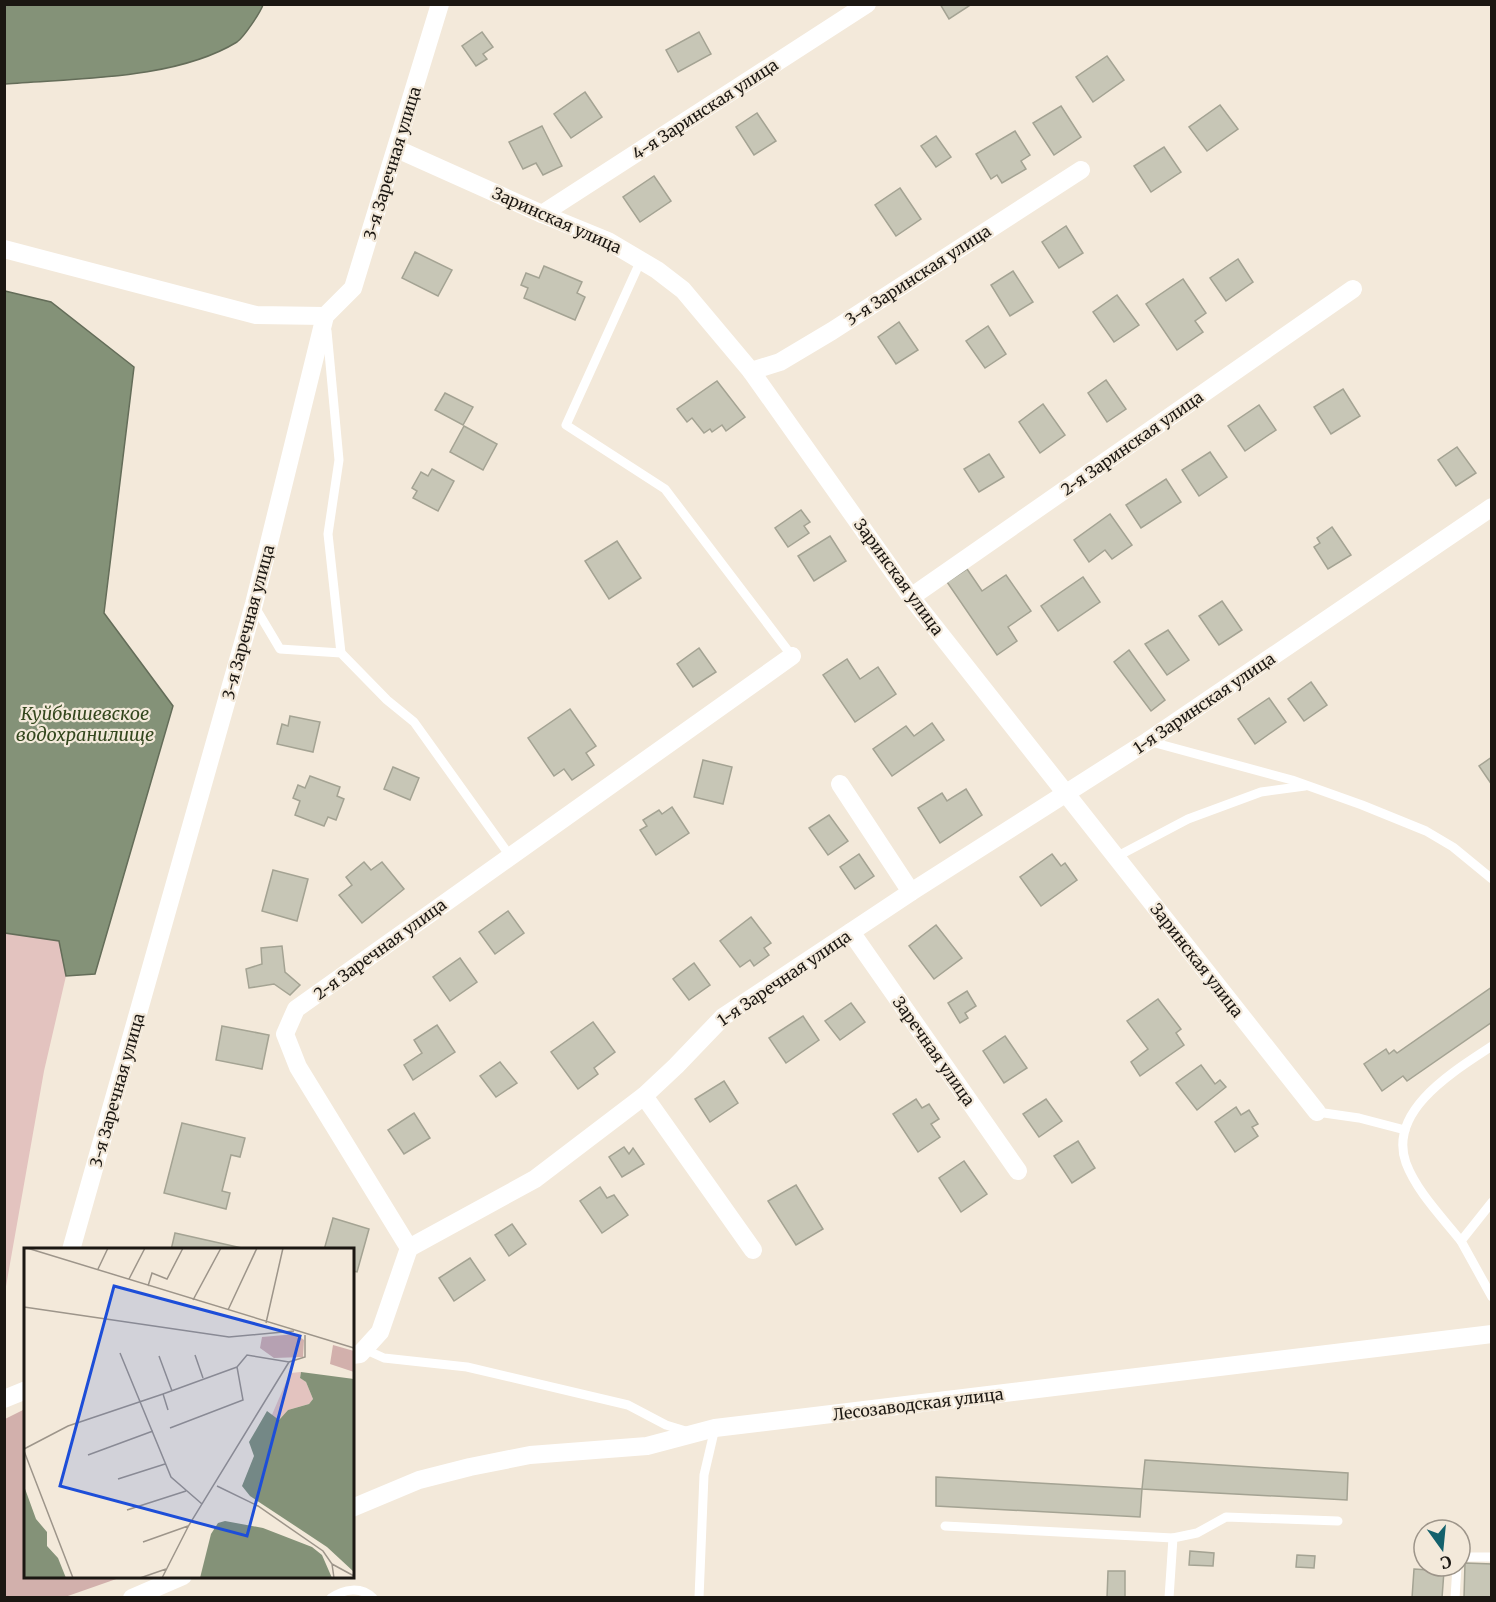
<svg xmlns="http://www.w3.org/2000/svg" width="1496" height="1602" font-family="Merriweather,serif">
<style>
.green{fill:#e3c3bf}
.forest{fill:#d2b0ac}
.water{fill:#849278;stroke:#646d59;stroke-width:1.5}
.building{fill:#c7c6b6;stroke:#a4a393;stroke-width:1.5}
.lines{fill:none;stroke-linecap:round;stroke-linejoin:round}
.lane{stroke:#fff;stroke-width:9}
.street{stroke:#fff;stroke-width:18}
.labels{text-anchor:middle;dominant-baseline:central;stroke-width:4.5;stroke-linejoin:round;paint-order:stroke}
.street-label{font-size:16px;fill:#1b1712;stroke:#f3e9da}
.water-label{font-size:18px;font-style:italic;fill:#33471d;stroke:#f3e9da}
.inset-road{fill:none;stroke:#9d958a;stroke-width:1.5}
.view{fill:#1d4ed8;fill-opacity:0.15;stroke:#1d4ed8;stroke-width:3}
.inset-edge{fill:none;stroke:#1b1712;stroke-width:3}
</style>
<rect width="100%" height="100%" fill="#f3e9da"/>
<polygon class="green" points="5,933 59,941 66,976 44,1071 5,1292"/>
<polygon class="forest" points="23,1410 26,1413 26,1576 122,1577 65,1597 5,1597 5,1419"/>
<g class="water">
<path d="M 5,4 L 263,4 L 263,5 C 260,13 244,37 237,42 C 175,80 76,78 5,84 Z"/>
<polygon points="5,291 51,302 134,367 104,613 173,706 95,974 66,976 59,941 5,933"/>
</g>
<g class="building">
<polygon points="940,4 972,4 949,19"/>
<polygon points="482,32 493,47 483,54 487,59 476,66 462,46"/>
<polygon points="699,32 711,54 678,72 666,50"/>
<polygon points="1107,56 1124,80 1093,102 1076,77"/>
<polygon points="585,92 602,117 571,138 554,114"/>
<polygon points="1220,105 1238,129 1207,151 1189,127"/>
<polygon points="1061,106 1081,137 1054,155 1033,123"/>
<polygon points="757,113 776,141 754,155 736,127"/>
<polygon points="542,126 562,166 543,175 536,163 523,169 509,142"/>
<polygon points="1015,131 1030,155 1021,161 1026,169 1002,183 997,175 991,179 976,154"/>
<polygon points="936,136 951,157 936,167 921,146"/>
<polygon points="1164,147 1181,172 1151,192 1134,166"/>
<polygon points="654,176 671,201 640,222 623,197"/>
<polygon points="900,188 921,219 896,236 875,205"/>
<polygon points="1066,226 1083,253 1059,268 1042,242"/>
<polygon points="415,252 452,270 438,296 402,278"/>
<polygon points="1238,259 1253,282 1226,301 1210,278"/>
<polygon points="544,266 582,282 577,293 585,297 575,320 524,298 528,288 521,285 526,273 539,278"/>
<polygon points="1013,271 1033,302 1010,316 991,285"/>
<polygon points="1183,279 1206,313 1195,321 1203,332 1177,350 1146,304"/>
<polygon points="1117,295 1139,325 1114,342 1093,312"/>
<polygon points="899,322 918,350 896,364 878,337"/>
<polygon points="988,326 1006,354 985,368 966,341"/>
<polygon points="1106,380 1126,409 1107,422 1088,393"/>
<polygon points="717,381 745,417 726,431 722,425 712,432 710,429 704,433 692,418 687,422 677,409"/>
<polygon points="1343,389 1360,416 1331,434 1314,407"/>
<polygon points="445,393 473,407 463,425 435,410"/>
<polygon points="1043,404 1065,435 1040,453 1019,422"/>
<polygon points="1259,405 1276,430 1245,451 1228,426"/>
<polygon points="464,426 497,444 483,470 450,452"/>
<polygon points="1457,447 1476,473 1456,486 1438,460"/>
<polygon points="1210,452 1227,477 1199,496 1182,470"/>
<polygon points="989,454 1004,477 979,492 964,469"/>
<polygon points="432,469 454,481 438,511 413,498 417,491 412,488 421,472 428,476"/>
<polygon points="1166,479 1181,502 1141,528 1126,505"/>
<polygon points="801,510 810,522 804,526 809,533 788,547 775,528"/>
<polygon points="1110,514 1132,545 1112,559 1105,550 1089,562 1074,540"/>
<polygon points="1332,527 1351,555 1328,569 1314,547 1320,543 1317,538"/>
<polygon points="830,536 846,561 814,581 798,556"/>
<polygon points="617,541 641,578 609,599 585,561"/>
<polygon points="967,569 982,591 1006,575 1031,611 1008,627 1017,641 997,655 947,582"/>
<polygon points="1083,577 1100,602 1058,631 1041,606"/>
<polygon points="1222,601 1242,630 1219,645 1199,616"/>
<polygon points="1168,630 1189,660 1167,675 1145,644"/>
<polygon points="699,648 716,672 693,687 677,664"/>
<polygon points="1129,650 1165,700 1151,711 1114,662"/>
<polygon points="847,659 860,679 878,667 896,694 855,722 823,675"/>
<polygon points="1311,682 1327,705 1304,721 1288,699"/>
<polygon points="1269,698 1286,722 1255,744 1238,719"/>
<polygon points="570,709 596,746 586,753 594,765 572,780 564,769 554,776 528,738"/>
<polygon points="290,716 320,722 313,752 277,744 282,724 288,726"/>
<polygon points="932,723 944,740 892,776 873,749 906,726 914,736"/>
<polygon points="1492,757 1492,785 1479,766"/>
<polygon points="703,760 732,767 723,804 694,797"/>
<polygon points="393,767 419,778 410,800 384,789"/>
<polygon points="310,776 340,787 337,796 344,799 336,820 328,817 324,826 295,815 300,801 293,798 298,785 305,788"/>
<polygon points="966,789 982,815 940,843 918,808 942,793 947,801"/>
<polygon points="672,807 689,833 656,855 640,830 647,826 643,820 659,810 662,814"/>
<polygon points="829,815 848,841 828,855 809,828"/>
<polygon points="859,854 874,876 855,889 840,867"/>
<polygon points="1052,854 1061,866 1065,863 1077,880 1041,906 1020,877"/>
<polygon points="364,862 371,870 382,862 404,889 362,923 339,895 352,885 346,877"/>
<polygon points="273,870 308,879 297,921 262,911"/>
<polygon points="508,911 524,933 495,954 479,932"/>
<polygon points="751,917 771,943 764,948 769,955 754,966 750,960 740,967 720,941"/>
<polygon points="936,925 962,958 934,979 909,946"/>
<polygon points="282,946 285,972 300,985 290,995 274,984 249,988 246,969 262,964 261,948"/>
<polygon points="460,958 477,982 450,1001 433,977"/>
<polygon points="694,963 710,985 689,1000 673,979"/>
<polygon points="1492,987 1492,1022 1407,1081 1403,1076 1382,1091 1364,1064 1386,1049 1389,1054 1394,1050 1397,1053"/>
<polygon points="967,991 976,1006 965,1013 968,1018 960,1023 948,1003"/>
<polygon points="1158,999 1181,1029 1176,1033 1184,1045 1140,1076 1131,1062 1148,1049 1127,1021"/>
<polygon points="851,1003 865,1022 840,1040 825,1021"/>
<polygon points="803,1016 819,1040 786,1063 769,1038"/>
<polygon points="593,1022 615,1052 594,1068 598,1074 578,1089 551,1052"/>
<polygon points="437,1025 455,1052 413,1080 404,1065 422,1053 414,1040"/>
<polygon points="222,1026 269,1035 262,1069 216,1060"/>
<polygon points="1005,1036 1027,1068 1004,1083 983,1051"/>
<polygon points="500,1062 517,1083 496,1097 480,1076"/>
<polygon points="1201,1065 1215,1084 1220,1080 1226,1087 1197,1110 1176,1083"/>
<polygon points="724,1081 738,1103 710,1122 695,1099"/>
<polygon points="916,1099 922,1108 929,1104 939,1119 931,1124 940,1137 918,1152 893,1114"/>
<polygon points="1046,1099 1062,1121 1039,1137 1023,1114"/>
<polygon points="1236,1107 1241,1115 1249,1110 1258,1124 1252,1127 1258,1136 1235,1152 1215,1122"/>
<polygon points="414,1113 430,1138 404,1154 388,1130"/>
<polygon points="182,1123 245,1138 240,1157 231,1155 222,1191 230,1193 226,1209 164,1193"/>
<polygon points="1078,1141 1095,1168 1072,1183 1054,1156"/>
<polygon points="624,1147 629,1154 633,1148 644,1164 622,1177 609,1157"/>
<polygon points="964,1161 987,1194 961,1212 939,1178"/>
<polygon points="796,1185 823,1229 796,1245 768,1201"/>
<polygon points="600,1187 607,1198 614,1195 628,1215 602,1233 580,1201"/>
<polygon points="333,1218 369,1229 357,1272 352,1271 352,1250 324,1250"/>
<polygon points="512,1224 526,1244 509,1256 495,1235"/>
<polygon points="175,1233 242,1248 241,1250 171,1250"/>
<polygon points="470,1258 485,1280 454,1301 439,1278"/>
<polygon points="1145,1460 1348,1473 1347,1500 1142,1489"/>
<polygon points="936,1477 1142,1489 1140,1517 936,1506"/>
<polygon points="1190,1551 1214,1553 1213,1566 1189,1565"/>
<polygon points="1297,1555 1315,1556 1314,1568 1296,1567"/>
<polygon points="1465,1563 1492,1564 1492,1598 1464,1598"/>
<polygon points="1414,1569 1444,1571 1442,1598 1412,1598"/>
<polygon points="1108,1571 1125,1571 1125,1598 1107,1598"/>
</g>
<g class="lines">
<g class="lane">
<polyline points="641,260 566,425 665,489 792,656"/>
<polyline points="327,331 339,460 328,534 341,653"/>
<polyline points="255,607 280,649 341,653 387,700 414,722 510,856"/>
<polyline points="1148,741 1292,780 1362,805 1426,831 1453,847 1492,879"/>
<polyline points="1116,857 1188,819 1261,792 1305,786"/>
<polyline points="1317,1112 1359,1118 1405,1130"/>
<polyline points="1492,1202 1461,1241 1492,1297"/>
<path d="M 1461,1241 C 1442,1217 1417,1192 1406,1163 C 1387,1110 1456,1070 1492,1046"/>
<polyline points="364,1349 384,1358 467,1367 628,1405 666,1425 689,1432"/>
<polyline points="945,1526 1173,1538"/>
<polyline points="1460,1557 1492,1557"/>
<path d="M 331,1598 C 344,1589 361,1586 373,1598"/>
<polyline points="699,1598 704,1475 715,1428"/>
<polyline points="1169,1598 1173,1538 1197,1533 1226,1517 1338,1521"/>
<polyline points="1455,1598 1457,1566"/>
</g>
<g class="street">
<polyline points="397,149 542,214 608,241 657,270 683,290 751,371 911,597 1317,1112"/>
<polyline points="542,214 867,4"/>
<polyline points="4,249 256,315 325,316"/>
<polyline points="751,371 780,362 832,331 1081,170"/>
<polyline points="911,597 1353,289"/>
<polyline points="911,892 1148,741 1492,507"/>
<polyline points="851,932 1018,1171"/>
<polyline points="644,1096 753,1250"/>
<polyline points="409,1248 535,1179 644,1096 676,1066 723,1017 911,892 840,784"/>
<polyline points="71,1250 254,604 325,316 353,288 440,4"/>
<polyline points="352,1355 360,1354 380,1332 409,1248 298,1067 285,1034 296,1009 792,656"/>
<polyline points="4,1399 26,1390"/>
<polyline points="352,1508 419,1480 470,1467 530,1455 647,1446 715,1428 1492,1334"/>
<polyline points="132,1598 183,1576"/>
</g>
</g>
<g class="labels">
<g class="street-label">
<text transform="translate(705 109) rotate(-33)">4-я Заринская улица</text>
<text transform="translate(392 163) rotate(-73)">3-я Заречная улица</text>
<text transform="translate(557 220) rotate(24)">Заринская улица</text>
<text transform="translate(918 275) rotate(-33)">3-я Заринская улица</text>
<text transform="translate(1132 443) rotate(-35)">2-я Заринская улица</text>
<text transform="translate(899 577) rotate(54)">Заринская улица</text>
<text transform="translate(248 622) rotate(-75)">3-я Заречная улица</text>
<text transform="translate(1204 703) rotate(-34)">1-я Заринская улица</text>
<text transform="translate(380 949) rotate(-36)">2-я Заречная улица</text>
<text transform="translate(1197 960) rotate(52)">Заринская улица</text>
<text transform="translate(784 978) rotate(-34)">1-я Заречная улица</text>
<text transform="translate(934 1051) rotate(55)">Заречная улица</text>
<text transform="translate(117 1090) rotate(-74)">3-я Заречная улица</text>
<text transform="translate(918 1404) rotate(-7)">Лесозаводская улица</text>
</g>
<g class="water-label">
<text x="85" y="713">Куйбышевское<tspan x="85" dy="21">водохранилище</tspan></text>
</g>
</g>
<g transform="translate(24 1248)">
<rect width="330" height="330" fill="#f3e9da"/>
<path d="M 277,124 L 276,130 L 282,134 L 289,151 L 285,156 L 264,162 L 255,172 L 247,169 L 266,125 Z" fill="#e3c3bf"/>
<path d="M 272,86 L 280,92 L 279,109 L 250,110 L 236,100 L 238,89 ZM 309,97 L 330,103 L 330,124 L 306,116 Z" fill="#d2b0ac"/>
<path d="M 277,124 L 330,131 L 330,324 L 303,299 L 226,248 L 218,238 L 230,208 L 225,194 L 243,163 L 255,172 L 264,162 L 285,156 L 289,151 L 282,134 L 276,130 ZM 0,238 L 12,271 L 23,284 L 23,298 L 34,310 L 42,330 L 0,330 ZM 201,273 L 239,280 L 288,299 L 298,307 L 308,330 L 176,330 L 187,286 L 194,275 Z" fill="#849278"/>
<path class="inset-road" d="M 3,0 L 330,100M 74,21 L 84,0M 105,31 L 121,0M 124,38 L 128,25 L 143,31 L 159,0M 169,52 L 197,0M 0,59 L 205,89 L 270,83M 204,62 L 233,0M 242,75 L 259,0M 96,105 L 147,229 L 178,256M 171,107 L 179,130M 135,108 L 148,143M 144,162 L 139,146 L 213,119M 146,180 L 219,152 L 213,119 L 223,107 L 265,114M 0,201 L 44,178 L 139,146M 0,203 L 49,330M 64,207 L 129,183M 94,231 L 141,216M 193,238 L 234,258 L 299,303 L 308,316 L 310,330M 103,262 L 162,243M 119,294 L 164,278M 308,316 L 330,328M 116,330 L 142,321M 138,330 L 165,277 L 265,114 L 281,109 L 281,87"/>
<path class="view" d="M 90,38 L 276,88 L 223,288 L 36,238 Z"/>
<rect width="330" height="330" class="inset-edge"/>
</g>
<rect width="1496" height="1602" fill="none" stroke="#1b1712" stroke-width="12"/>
<g transform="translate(1442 1548) rotate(165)"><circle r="28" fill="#f3e9da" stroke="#9d958a" stroke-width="1.5"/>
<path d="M0-4.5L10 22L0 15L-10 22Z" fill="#13616c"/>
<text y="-9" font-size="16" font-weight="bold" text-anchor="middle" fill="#1b1712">С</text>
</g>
</svg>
